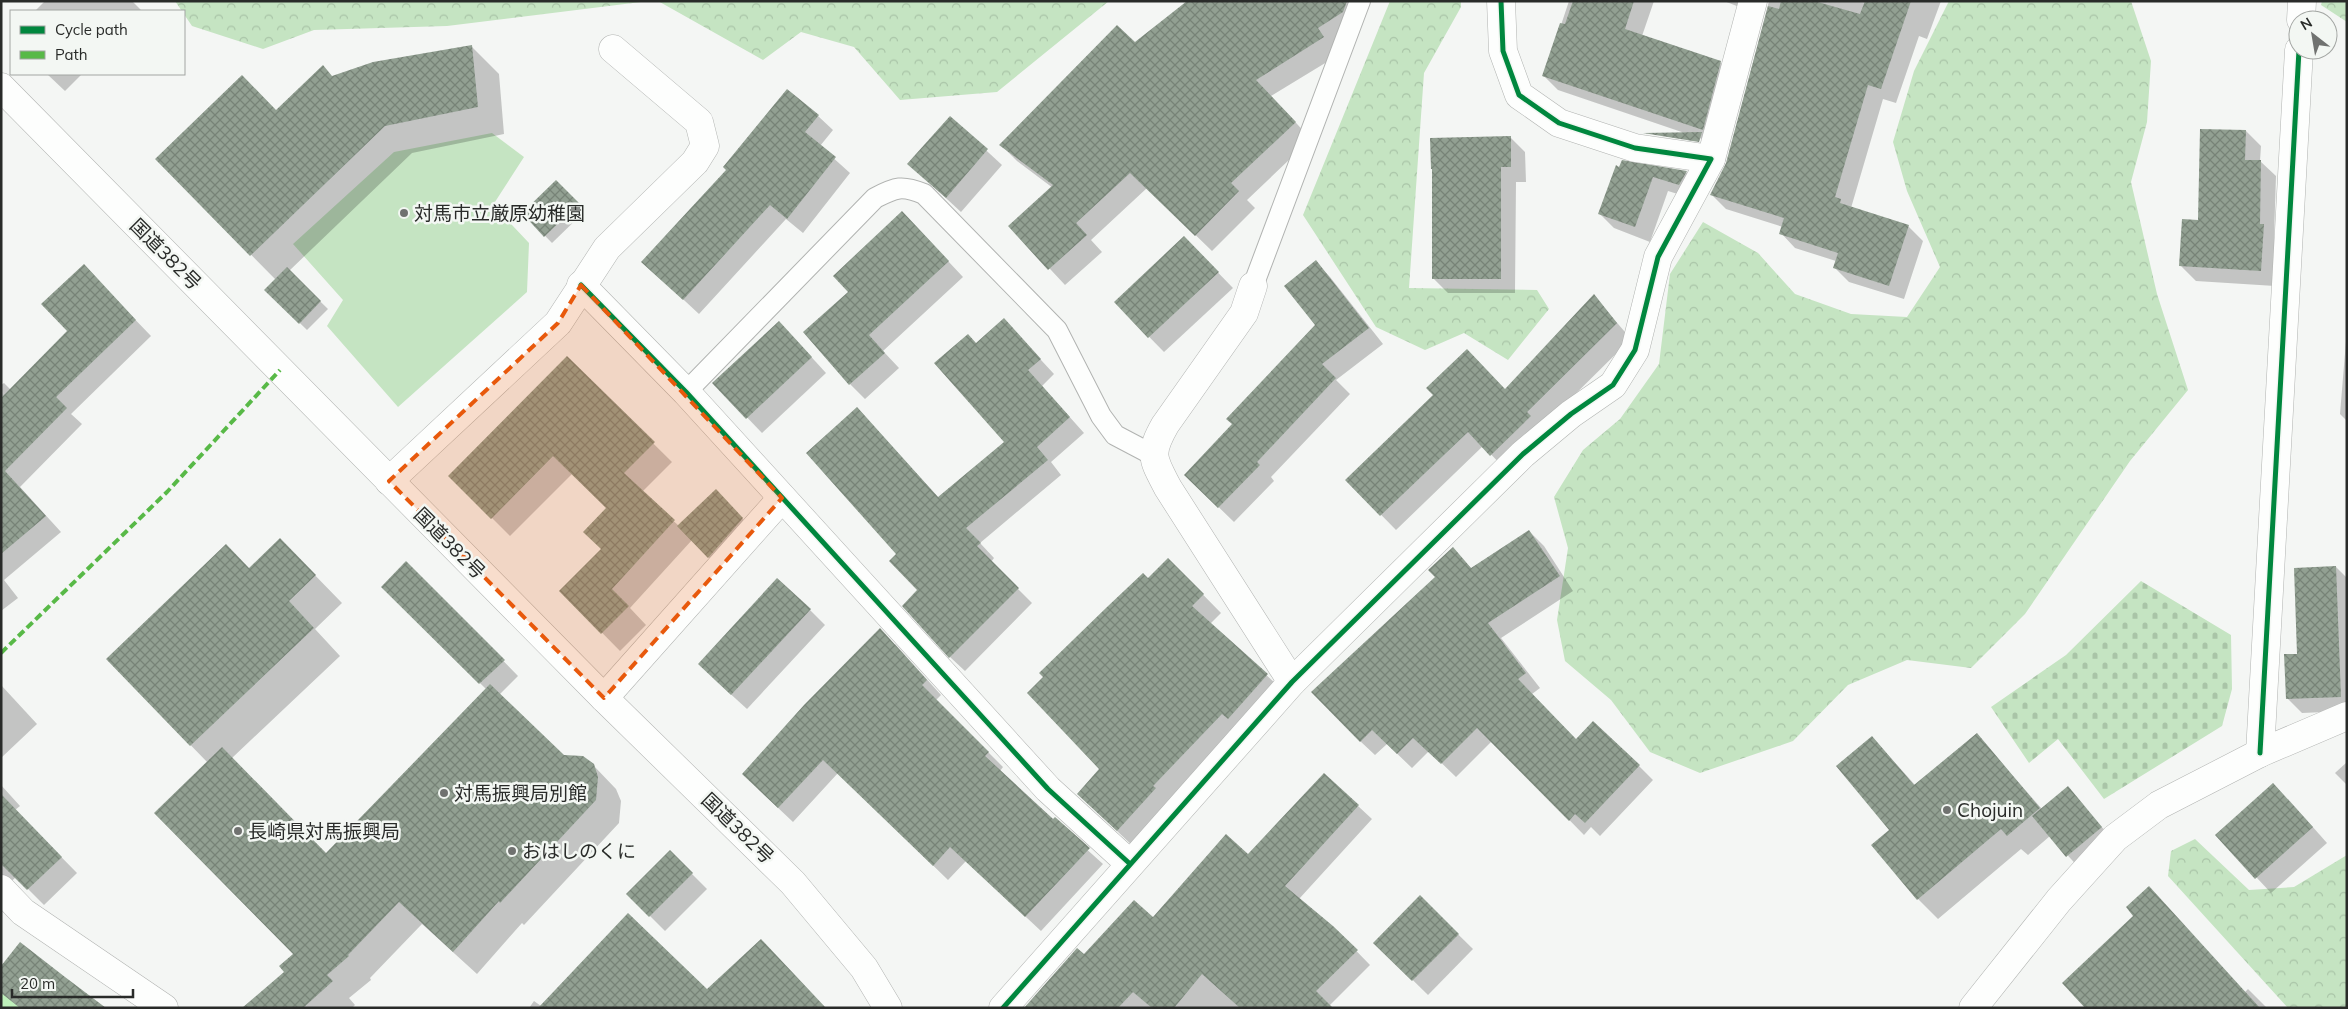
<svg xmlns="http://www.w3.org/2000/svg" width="2348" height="1009" font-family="Mulish,'Noto Sans JP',sans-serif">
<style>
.grass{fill:#c5e4c2}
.forest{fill:url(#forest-crowns)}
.cemetery{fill:url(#cemetery-stones)}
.shadow{fill:#0003}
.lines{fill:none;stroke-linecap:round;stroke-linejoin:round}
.river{stroke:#bff1bb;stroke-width:72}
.building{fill:url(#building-cross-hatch)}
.service-casing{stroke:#b1b3b1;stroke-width:22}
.minor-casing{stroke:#b1b3b1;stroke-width:29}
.trunk-casing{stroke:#b1b3b1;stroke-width:29}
.service{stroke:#fdfefd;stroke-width:20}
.minor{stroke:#fdfefd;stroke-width:28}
.trunk{stroke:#fdfefd;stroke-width:28}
.quiet{stroke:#58b947;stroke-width:4;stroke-dasharray:8 4;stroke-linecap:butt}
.cycleway-casing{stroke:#f3f7f3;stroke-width:8}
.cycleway{stroke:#00873e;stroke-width:5}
.marked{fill:#e8590c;fill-opacity:0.2;stroke:#e8590c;stroke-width:4;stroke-dasharray:10 6;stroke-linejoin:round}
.poi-dot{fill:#707270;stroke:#f3f7f3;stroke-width:2}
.labels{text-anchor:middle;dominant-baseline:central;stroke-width:5;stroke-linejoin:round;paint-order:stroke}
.poi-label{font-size:19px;fill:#292b29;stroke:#f3f7f3;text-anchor:start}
.street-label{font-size:19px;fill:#292b29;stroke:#f3f7f3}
</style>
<defs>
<pattern id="forest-crowns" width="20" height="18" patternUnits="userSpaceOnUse" patternTransform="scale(1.25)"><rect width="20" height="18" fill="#c5e4c2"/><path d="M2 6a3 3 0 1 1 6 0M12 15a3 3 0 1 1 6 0" fill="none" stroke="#a9c4a7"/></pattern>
<pattern id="cemetery-stones" width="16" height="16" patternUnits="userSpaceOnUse" patternTransform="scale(1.25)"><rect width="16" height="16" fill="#c5e4c2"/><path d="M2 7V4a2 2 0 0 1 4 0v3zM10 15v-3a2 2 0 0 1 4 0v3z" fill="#a9c4a7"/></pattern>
<pattern id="building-cross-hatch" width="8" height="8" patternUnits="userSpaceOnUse" patternTransform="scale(1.25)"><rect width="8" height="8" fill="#92a092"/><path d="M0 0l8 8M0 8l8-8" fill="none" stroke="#778377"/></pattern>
</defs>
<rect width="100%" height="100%" fill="#f4f6f4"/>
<polygon class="grass" points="492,133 524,157 493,205 529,243 527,292 398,407 327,326 343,300 293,244 394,152"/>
<g class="forest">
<polygon points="175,1 649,1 447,26 314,30 263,49 192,26"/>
<polygon points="658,1 1109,1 997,92 900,100 854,47 801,32 763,60"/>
<polygon points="1390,1 1461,1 1461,7 1424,73 1409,288 1537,290 1549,309 1508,360 1464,333 1425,350 1376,327 1303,215"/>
<polygon points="1949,1 2131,1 2151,61 2147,122 2131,182 2157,294 2188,390 2130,461 2025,614 1971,668 1907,660 1848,685 1793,741 1700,773 1650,752 1611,700 1565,661 1557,620 1568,548 1554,497 1583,450 1620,419 1659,364 1670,274 1703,222 1758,253 1795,294 1851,314 1907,317 1940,267 1907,191 1893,142 1914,71"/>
<polygon points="2322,1 2347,1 2347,22 2321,5"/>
<polygon points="2195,839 2249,890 2294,887 2347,855 2347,1008 2288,1008 2168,876 2171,851"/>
</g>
<polygon class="cemetery" points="2141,581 2231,635 2232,689 2222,726 2104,799 2058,739 2029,763 1991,707 2066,655"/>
<g class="shadow">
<polygon points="45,1 132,1 142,11 35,11"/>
<polygon points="1189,1 1352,1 1340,54 1271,96 1311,139 1247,200 1255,208 1212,251 1147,188 1091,240 1102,252 1065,285 1010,226 1053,188 1017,161 1001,145"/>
<polygon points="1569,1 1654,1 1642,36 1720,62 1735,77 1717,144 1558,90 1544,76"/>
<polygon points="1724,1 1762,1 1752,12"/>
<polygon points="1769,1 1941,1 1927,39 1919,36 1896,103 1883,99 1851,208 1908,226 1923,241 1904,299 1849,282 1834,267 1836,261 1795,248 1781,233 1783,227 1726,209 1711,194 1727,163"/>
<polygon points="472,47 499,74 504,134 412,153 289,271 328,309 307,330 266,290 276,280 157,159 277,112 333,77"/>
<polygon points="47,74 82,74 65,91"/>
<polygon points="818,116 833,130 820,146 850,173 803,233 786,219 699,314 658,276 728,170"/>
<polygon points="950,117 1002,165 961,212 909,164"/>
<polygon points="2201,130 2246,131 2261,146 2260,161 2276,176 2274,237 2278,241 2275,286 2196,281 2181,266 2199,222"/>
<polygon points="1510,137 1525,152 1526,182 1516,182 1515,293 1448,293 1433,278"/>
<polygon points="1616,167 1686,172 1701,187 1694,199 1668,191 1650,242 1614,228 1599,213"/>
<polygon points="556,182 585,211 552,243 523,213"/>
<polygon points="917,228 963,277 883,351 899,368 865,399 850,384 850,292"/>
<polygon points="1199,253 1233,288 1164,352 1116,303"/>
<polygon points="1316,262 1330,277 1383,344 1336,380 1350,394 1271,477 1274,481 1234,522 1201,490 1234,425 1317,326"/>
<polygon points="99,282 151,336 71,414 82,424 20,487 61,532 4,580 18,598 1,611 1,385 4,383 11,390 69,331"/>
<polygon points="1594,296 1631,339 1541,428 1506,470 1483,446 1396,530 1347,480 1505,391"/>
<polygon points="1004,320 1054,374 1042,386 1084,433 1051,462 1061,475 980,543 994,558 991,562 1032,603 965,671 950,657 919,590 898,554 857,409 939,498 1005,442 976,344"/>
<polygon points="2347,329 2347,421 2340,414"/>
<polygon points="794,338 826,373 762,433 714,383"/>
<polygon points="567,358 672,462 642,492 679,526 716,491 757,534 723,572 692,540 630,608 646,625 620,651 561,591 603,549 607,508 573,473 510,536 450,476"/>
<polygon points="1529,531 1544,546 1573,591 1501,638 1540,688 1532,694 1576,740 1639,766 1653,780 1600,836 1591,827 1584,835 1492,741 1456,777 1429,751 1412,768 1387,744 1375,755 1360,741 1436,577 1453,549 1472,569"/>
<polygon points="1168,559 1221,613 1210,624 1286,693 1136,849 1078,794 1101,769 1148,579"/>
<polygon points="406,562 518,676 499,695 563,756 593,765 616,789 621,801 619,823 524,925 522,923 477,974 422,924 370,978 371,980 349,998 355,1005 352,1008 244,1008 285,972 295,954 208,763 107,659 250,569 307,567 342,603 315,629 340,656 232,758 326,855 486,689 382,587"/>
<polygon points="2336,567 2347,578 2347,711 2302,713 2287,698 2298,655"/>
<polygon points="810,610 825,625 747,709 714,679"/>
<polygon points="895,644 941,695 936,700 1003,767 1000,771 1103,864 1041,931 966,861 948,880 838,773 793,822 758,789"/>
<polygon points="1,685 37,724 1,758"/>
<polygon points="1976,734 2042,809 2067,788 2116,843 2082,871 2050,836 2028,855 2021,849 1938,919 1918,899 1891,830 1872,737 1916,786"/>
<polygon points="2347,762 2347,785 2335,773"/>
<polygon points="1,785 20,806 15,810 77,873 44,905 16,877 1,891"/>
<polygon points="2288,799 2327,843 2271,893 2217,835"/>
<polygon points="1358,806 1372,819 1299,899 1333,927 1370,965 1329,1006 1331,1008 1043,1008 1084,956 1153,919 1249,855"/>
<polygon points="670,852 707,889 665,931 628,894"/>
<polygon points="1420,897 1473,949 1428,995 1375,943"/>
<polygon points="2248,989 2267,1008 2185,1008 2245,992"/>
<polygon points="707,991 670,1008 529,1008 534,1001 541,1006"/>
</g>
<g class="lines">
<polyline class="river" points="1,1005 5,1008"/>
</g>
<g class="building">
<polygon points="1187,1 1347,1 1343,12 1318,28 1324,37 1256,80 1296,122 1231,183 1239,191 1195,236 1130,173 1076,223 1087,235 1048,270 1008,226 1053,185 999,145 1117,25 1135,42"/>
<polygon points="1573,1 1634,1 1625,29 1721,61 1703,130 1542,76 1560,23 1565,24"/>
<polygon points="1781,1 1814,1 1860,14 1865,1 1911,1 1881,89 1868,85 1835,197 1841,199 1840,203 1909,225 1889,286 1833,268 1838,253 1779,234 1784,218 1710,195 1726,163 1768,6 1779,9"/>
<polygon points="472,45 478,107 385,126 250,256 155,159 242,75 276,110 323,65 332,76 373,62"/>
<polygon points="787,89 819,115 805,132 836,157 787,219 770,205 683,300 641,262 726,170 723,167"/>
<polygon points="950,116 988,149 946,198 907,164"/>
<polygon points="2200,129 2246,130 2245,160 2261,160 2260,224 2264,224 2261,271 2179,266 2182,219 2198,220"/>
<polygon points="1702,132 1699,142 1643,133"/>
<polygon points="1511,136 1511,167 1501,167 1501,279 1432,279 1432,169 1431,169 1430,138"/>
<polygon points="1622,160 1687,171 1679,185 1653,177 1635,227 1598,214 1616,165 1619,167"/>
<polygon points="556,180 579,203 544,237 522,213"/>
<polygon points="902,211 949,261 869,335 885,353 849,385 803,332 848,292 833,276"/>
<polygon points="1184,236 1219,272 1148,338 1114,302"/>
<polygon points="1316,260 1369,328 1322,364 1336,378 1257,462 1260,465 1218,508 1184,475 1232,424 1226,419 1315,325 1284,286"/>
<polygon points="84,264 136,320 56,397 67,408 5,471 46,516 1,554 1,398 67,331 41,304"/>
<polygon points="287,267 321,301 299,324 264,290"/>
<polygon points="1594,294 1617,323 1527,412 1531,416 1490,456 1468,432 1380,516 1345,480 1433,395 1426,388 1467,349 1505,389"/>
<polygon points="1004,318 1041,359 1028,370 1070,417 1037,447 1048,460 966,528 981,543 977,546 1019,588 949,658 902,606 917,590 889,561 896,554 806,453 857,407 938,497 1004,442 934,363 968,334 976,343"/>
<polygon points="779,321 812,357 746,419 712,383"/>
<polygon points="567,356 655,442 624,473 675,520 612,589 629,606 601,634 559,591 601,549 583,532 606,508 553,456 491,519 448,476"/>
<polygon points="716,489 743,518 708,558 677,526"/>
<polygon points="1529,530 1560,576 1488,623 1526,673 1518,679 1576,739 1593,721 1640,765 1585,823 1575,814 1569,821 1477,728 1441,764 1413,738 1397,754 1372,730 1360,742 1311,692 1435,577 1428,570 1453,547 1471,568"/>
<polygon points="280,538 316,575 289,601 314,628 190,746 106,659 226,544 249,568"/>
<polygon points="1168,558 1204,594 1192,606 1268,674 1228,719 1222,714 1153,786 1156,788 1117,831 1077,794 1099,769 1027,693 1043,677 1039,673 1107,607 1143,573 1148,578"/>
<polygon points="406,561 505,660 479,684 381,587"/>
<polygon points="2336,566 2341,697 2286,699 2284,654 2297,654 2294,568"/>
<polygon points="777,578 811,609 731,695 698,664"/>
<polygon points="880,628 927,680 922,685 989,752 985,756 1053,819 1055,817 1090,848 1025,917 950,847 933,866 823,760 778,808 742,774 804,705"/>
<polygon points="490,684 564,755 583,756 594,764 598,777 596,800 500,903 499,901 453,952 399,902 348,955 349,956 327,975 333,981 303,1008 242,1008 284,972 279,966 293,954 154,813 222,747 326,853"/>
<polygon points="1977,733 2040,808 2007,836 2001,829 1917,900 1871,845 1889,830 1836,766 1872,736 1914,785"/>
<polygon points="1324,773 1359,805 1285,886 1333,926 1358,950 1316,991 1333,1008 1240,1008 1202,974 1174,1008 1152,1008 1133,992 1118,1008 1024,1008 1077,948 1084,954 1134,900 1153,917 1226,834 1248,854"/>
<polygon points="2273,783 2313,827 2255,879 2215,835"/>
<polygon points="2068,786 2102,827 2066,857 2032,816"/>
<polygon points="1,794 62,857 27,890 1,864"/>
<polygon points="670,850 693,873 649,917 626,894"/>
<polygon points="2149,886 2260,1008 2085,1008 2062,983 2133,916 2126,907"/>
<polygon points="1420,895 1459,934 1412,981 1373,943"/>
<polygon points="628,913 707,989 761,939 826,1008 538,1008"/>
<polygon points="20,942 65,977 106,1008 20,1008 1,993 1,966"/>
</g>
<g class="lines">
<g class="service-casing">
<g id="service">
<polyline points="1253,286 1360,1"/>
<path d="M 686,392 L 875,198 C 896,187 902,185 924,194 L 1057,330 L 1101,416 L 1115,435 L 1153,455"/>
</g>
</g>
<g class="minor-casing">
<g id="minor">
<polyline points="2301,20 2302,1"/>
<polyline points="1711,159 1753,1"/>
<polyline points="581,285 686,392 1048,789 1129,863"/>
<path d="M 1253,286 L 1244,313 L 1165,425 C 1148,455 1153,459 1168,488 L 1292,682"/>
<polyline points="389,481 558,323 607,248 695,162 705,146 699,122 613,49"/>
<polyline points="604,698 782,498"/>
<polyline points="2260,753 2299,50"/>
<polyline points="1,889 23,912 164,1008"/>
<polyline points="1003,1008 1292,682 1523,454 1571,414 1613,385 1635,350 1658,257 1711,159 1635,148 1559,123 1519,95 1503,51 1501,1"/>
<polyline points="1973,1008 2059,900 2115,838 2159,805 2260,753 2347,716"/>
</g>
</g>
<g class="trunk-casing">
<polyline id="trunk" points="1,87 604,698 793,883 864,968 888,1008"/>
</g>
<use href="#service" class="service"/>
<use href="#minor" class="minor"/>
<use href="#trunk" class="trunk"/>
<polyline class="quiet" points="1,653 167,492 280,370"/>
<g class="cycleway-casing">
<g id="cycleway">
<polyline points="581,285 686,392 1048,789 1129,863"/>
<polyline points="2260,753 2299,50"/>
<polyline points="1003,1008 1292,682 1523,454 1571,414 1613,385 1635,350 1658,257 1711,159 1635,148 1559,123 1519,95 1503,51 1501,1"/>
</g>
</g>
<use href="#cycleway" class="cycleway"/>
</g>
<path class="marked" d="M 581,285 L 782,498 L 604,698 L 389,481 L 558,323 Z"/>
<g class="poi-dot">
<circle cx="404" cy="213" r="5"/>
<circle cx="444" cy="793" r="5"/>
<circle cx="1947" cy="810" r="5"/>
<circle cx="238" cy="831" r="5"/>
<circle cx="512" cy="851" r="5"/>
</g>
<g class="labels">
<g class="poi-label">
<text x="414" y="213">対馬市立厳原幼稚園</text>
<text x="454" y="793">対馬振興局別館</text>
<text x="1957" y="810">Chojuin</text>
<text x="248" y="831">長崎県対馬振興局</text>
<text x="522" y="851">おはしのくに</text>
</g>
<g class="street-label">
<text transform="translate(166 254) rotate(45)">国道382号</text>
<text transform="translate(450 543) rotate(45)">国道382号</text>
<text transform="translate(738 828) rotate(44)">国道382号</text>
</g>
</g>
<rect width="2348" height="1009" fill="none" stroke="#292b29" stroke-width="5"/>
<rect x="10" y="10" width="175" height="65" fill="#f3f7f3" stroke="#a2a5a2"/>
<rect x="20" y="26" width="25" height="8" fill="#00873e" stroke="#a2a5a2"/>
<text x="55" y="35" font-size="15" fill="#292b29">Cycle path</text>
<rect x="20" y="51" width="25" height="8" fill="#58b947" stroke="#a2a5a2"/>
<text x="55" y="60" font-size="15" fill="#292b29">Path</text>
<g transform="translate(2313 35) rotate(329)"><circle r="24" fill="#f3f7f3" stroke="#a2a5a2"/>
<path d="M0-4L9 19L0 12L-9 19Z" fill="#707270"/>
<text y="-8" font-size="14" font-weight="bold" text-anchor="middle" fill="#292b29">N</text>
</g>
<path d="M12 989v8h121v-8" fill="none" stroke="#292b29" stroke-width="2.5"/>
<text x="20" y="989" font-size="15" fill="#292b29" stroke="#f3f7f3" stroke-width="4" paint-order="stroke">20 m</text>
</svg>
